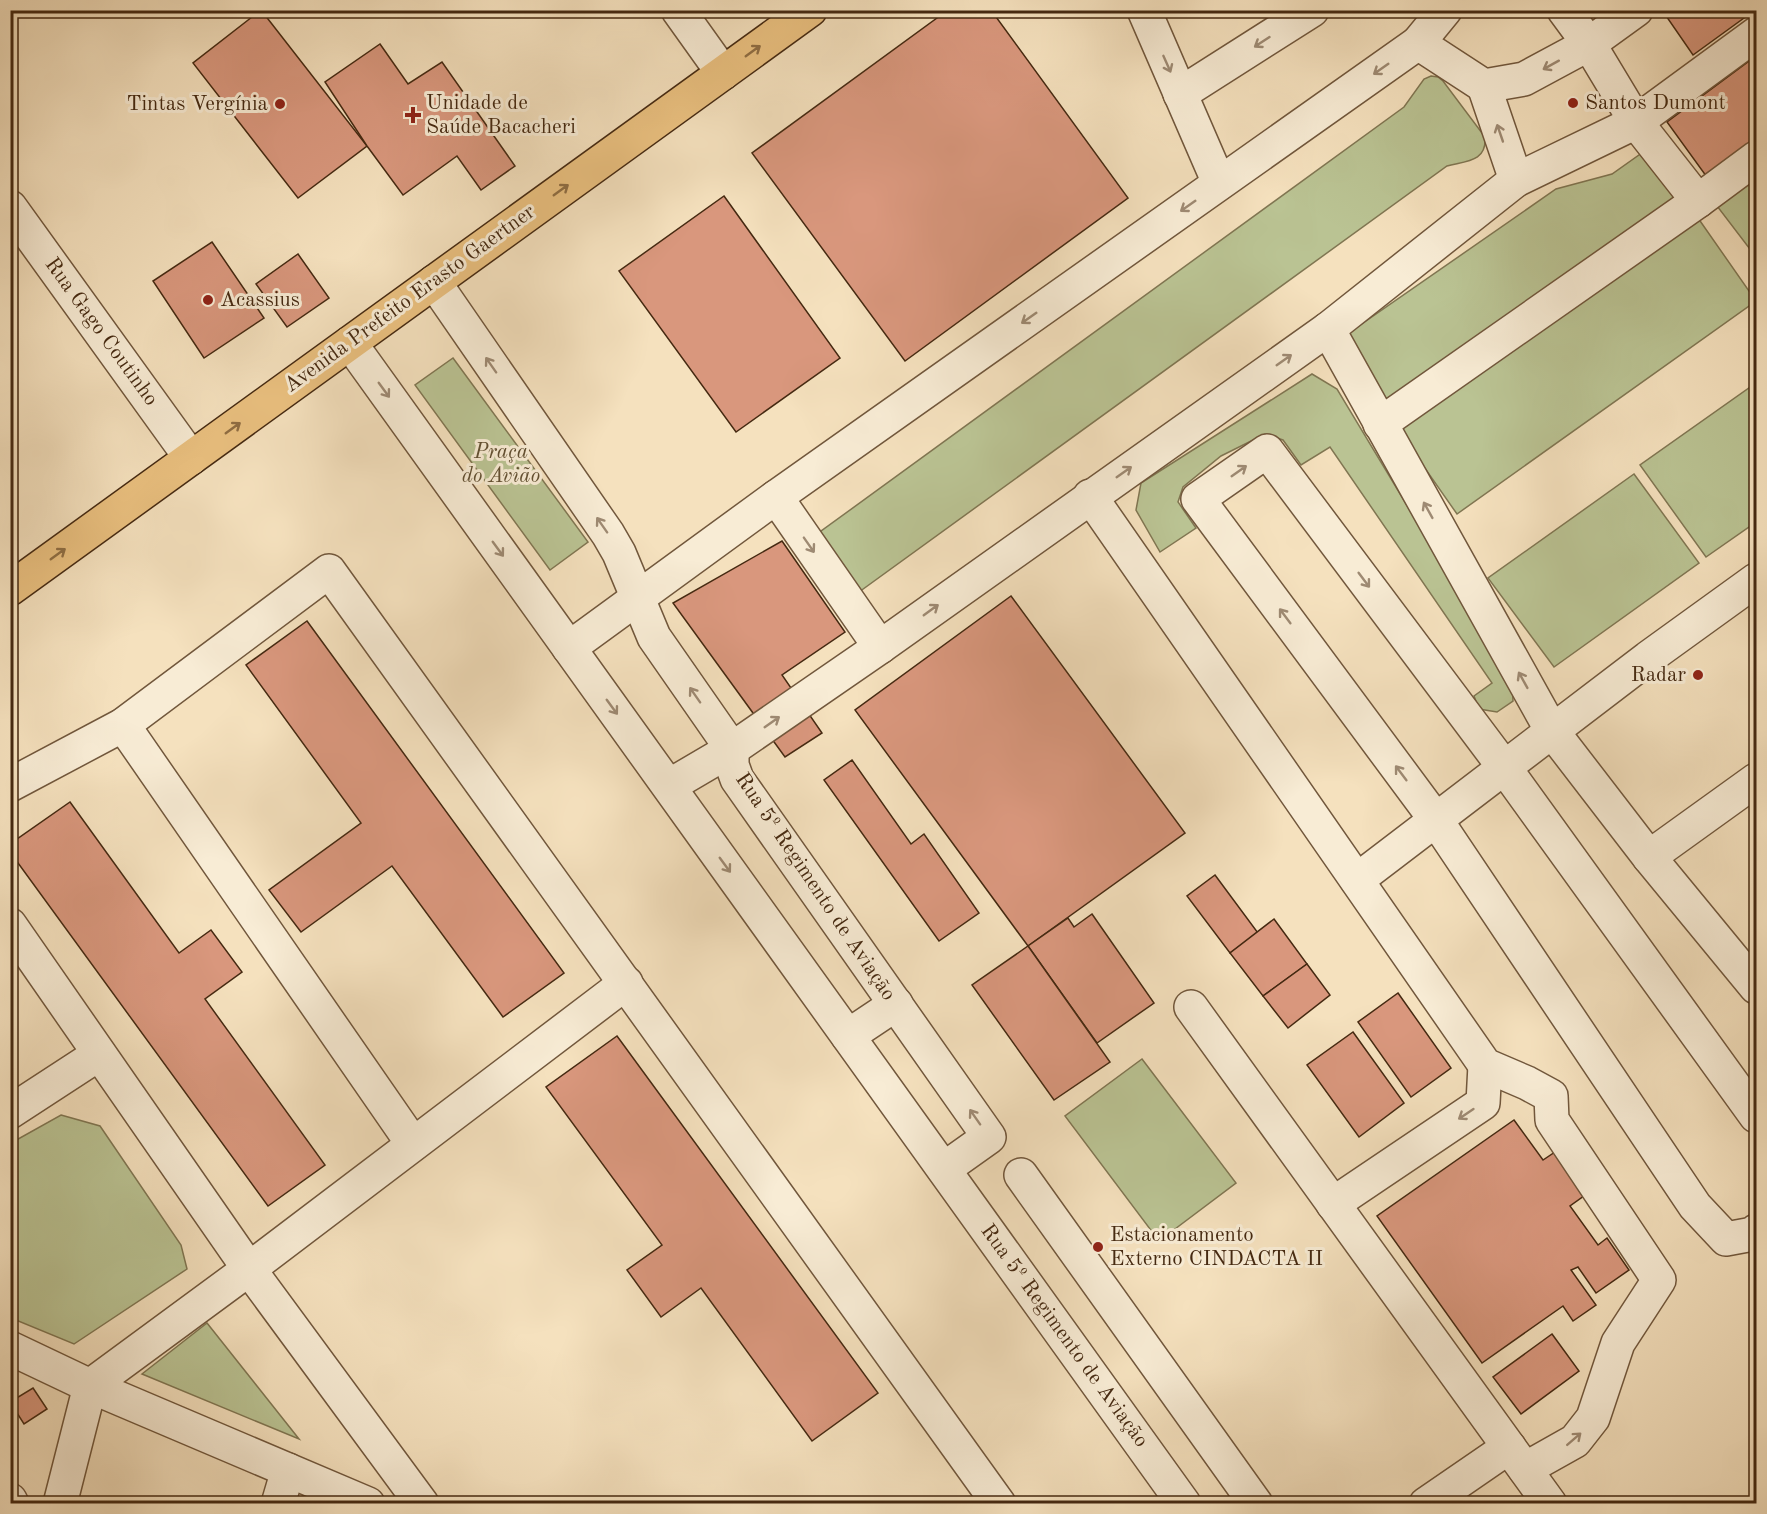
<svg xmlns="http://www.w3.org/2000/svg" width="1767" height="1514" font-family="'Old Standard TT',serif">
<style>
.green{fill:#bac393;stroke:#807652;stroke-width:1.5}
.building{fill:#d9977d;stroke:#452911;stroke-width:1.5}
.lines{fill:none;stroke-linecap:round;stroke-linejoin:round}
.minor-casing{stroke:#71573c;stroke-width:36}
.major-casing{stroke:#452911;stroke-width:36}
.minor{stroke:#f8ecd5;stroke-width:33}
.major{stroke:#eac07f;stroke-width:33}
.oneway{stroke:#9e8a73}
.oneway2{stroke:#8f6d42}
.poi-dot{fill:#8f2418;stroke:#f8ecd5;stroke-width:2}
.labels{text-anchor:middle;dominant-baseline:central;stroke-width:6;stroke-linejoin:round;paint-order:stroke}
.poi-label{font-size:21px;fill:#452911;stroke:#f8ecd5;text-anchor:start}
.street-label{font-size:21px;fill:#452911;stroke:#f8ecd5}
.park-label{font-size:21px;font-style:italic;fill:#625032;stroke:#f8ecd5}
</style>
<rect width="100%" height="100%" fill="#f5e1be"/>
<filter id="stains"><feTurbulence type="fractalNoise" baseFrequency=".00333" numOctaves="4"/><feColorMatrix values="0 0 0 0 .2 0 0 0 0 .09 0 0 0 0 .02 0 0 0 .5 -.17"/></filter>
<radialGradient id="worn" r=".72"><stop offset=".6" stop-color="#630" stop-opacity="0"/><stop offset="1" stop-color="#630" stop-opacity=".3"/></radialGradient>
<g class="green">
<path d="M 1431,76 L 1438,77 L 1443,81 L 1485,137 C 1487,162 1466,161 1447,166 L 859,592 L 817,534 L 1404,107 L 1424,79 Z"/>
<polygon points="1646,150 1684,204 1392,407 1343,337 1556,189 1612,174"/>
<polygon points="1756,176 1756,257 1717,206"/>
<polygon points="1698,218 1756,301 1457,514 1396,427"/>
<polygon points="453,358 588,542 550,570 415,385"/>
<polygon points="1312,374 1337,389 1512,680 1513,701 1497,712 1479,709 1474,696 1492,683 1330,447 1301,465 1283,440 1265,434 1221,456 1183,487 1178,502 1196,528 1160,552 1136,510 1141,483"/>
<polygon points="1756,383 1756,522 1706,557 1640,465"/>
<polygon points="1634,474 1699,563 1554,667 1488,578"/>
<polygon points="1142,1059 1236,1183 1159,1241 1065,1116"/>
<polygon points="61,1115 100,1126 181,1245 187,1269 74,1344 11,1318 11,1143"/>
<polygon points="207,1323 299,1439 142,1374"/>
</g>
<g class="building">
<polygon points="261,10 367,146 298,198 193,63"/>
<polygon points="948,10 991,10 1128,198 905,361 752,153"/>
<polygon points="1662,10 1755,10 1693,55"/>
<polygon points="380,44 408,84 442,62 515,166 481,190 457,156 403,195 367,146 325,82"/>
<polygon points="1756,56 1756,145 1709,180 1667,122"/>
<polygon points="724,196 840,358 736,432 619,271"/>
<polygon points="212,242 264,318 204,358 153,281"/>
<polygon points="298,254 329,298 287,327 256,284"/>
<polygon points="782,541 845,632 782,675 822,733 785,757 673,603"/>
<polygon points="1011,596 1185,833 1028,946 855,710"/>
<polygon points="307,621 564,973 503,1017 392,866 301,932 269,890 361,823 246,665"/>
<polygon points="852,760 911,844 924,834 979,913 939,941 824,780"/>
<polygon points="70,802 179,953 211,930 242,972 205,999 325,1165 268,1206 10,852 10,844"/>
<polygon points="1215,875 1258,933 1230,953 1187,896"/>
<polygon points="1092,914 1154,1003 1097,1043 1028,946 1068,918 1074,927"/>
<polygon points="1274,919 1307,964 1263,996 1230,953"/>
<polygon points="1028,946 1110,1062 1054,1100 972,985"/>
<polygon points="1307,964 1330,995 1288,1028 1263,996"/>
<polygon points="1398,993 1451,1068 1411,1097 1358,1022"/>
<polygon points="1353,1032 1404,1103 1359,1137 1307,1065"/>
<polygon points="617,1036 878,1393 812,1441 701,1288 661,1317 627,1270 662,1245 546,1087"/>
<polygon points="1514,1120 1543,1160 1558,1150 1588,1193 1570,1206 1598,1245 1607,1238 1629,1270 1596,1293 1578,1267 1571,1270 1596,1305 1573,1321 1563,1306 1482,1363 1377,1216"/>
<polygon points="1552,1334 1579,1371 1521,1414 1493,1377"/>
<polygon points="33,1388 47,1409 24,1424 10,1402"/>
</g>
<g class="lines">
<g class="minor-casing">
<g id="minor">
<polyline points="678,10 723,73"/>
<polyline points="1144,10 1219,183"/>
<polyline points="1564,10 1589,44 1636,122 1698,201 1756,158"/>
<polyline points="1418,43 1445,10"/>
<polyline points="1484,86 1516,180"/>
<polyline points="1180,94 1312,10"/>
<polyline points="10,207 191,458"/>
<polyline points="434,282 608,534 619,553 654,637 732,749 732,765 737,779 989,1137 944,1169"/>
<polyline points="1328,329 1552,731 1649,857 1756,987"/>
<polyline points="350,343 1184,1504"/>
<polyline points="1380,424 1698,201"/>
<polyline points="1090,496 1485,1065 1527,1083 1551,1096 1552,1120 1659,1280 1618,1343 1593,1418 1575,1441 1525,1469"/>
<polyline points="776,497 880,647"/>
<polyline points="569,648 776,497 1418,43 1484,86 1524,79 1589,44 1636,10"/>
<polyline points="123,725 413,1144"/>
<polyline points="10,785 123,725 329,571 999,1504"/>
<polyline points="669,786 732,749 880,647 1328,329 1516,180 1636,122 1756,34"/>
<polyline points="1649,857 1756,780"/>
<polyline points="1357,880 1648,658 1756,580"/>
<polyline points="10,925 249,1269 422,1504"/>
<polyline points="1191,1007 1550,1504"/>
<polyline points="848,1036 896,1004"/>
<polyline points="10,1112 99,1054"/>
<polyline points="1756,1116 1504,767 1267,451 1198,499 1436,820 1695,1206 1726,1239 1753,1234 1756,1231"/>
<polyline points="1021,1175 1256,1504"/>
<polyline points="1333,1204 1483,1103 1485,1065"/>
<polyline points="10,1348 90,1386 368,1504"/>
<polyline points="10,1500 12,1504"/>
<polyline points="60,1504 90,1386 249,1269 626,983"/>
<polyline points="278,1504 288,1470"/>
<polyline points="1426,1504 1509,1447"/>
</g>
</g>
<g class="major-casing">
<polyline id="major" points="10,589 810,10"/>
</g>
<use href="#minor" class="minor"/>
<use href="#major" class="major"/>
</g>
<defs><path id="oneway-shaft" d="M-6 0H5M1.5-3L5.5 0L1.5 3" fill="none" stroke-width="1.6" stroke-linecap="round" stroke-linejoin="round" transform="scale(1.5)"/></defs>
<g class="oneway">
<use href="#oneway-shaft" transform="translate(1262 42) rotate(147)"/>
<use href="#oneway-shaft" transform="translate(1167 64) rotate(66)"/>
<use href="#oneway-shaft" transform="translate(1551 65) rotate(151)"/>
<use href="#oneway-shaft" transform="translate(1381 69) rotate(145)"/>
<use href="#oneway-shaft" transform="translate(1500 133) rotate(-109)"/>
<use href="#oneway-shaft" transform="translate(1188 206) rotate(145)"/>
<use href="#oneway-shaft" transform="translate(1029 318) rotate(145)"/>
<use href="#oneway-shaft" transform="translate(1284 360) rotate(-35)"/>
<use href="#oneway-shaft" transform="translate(491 365) rotate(-125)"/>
<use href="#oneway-shaft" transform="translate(384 390) rotate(54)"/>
<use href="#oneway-shaft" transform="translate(1239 471) rotate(-35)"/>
<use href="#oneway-shaft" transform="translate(1124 472) rotate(-35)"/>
<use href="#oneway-shaft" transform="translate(1428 510) rotate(-119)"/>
<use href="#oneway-shaft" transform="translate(602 525) rotate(-125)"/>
<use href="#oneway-shaft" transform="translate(809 545) rotate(55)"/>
<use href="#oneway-shaft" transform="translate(498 549) rotate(54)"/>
<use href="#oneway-shaft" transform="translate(1364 580) rotate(53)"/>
<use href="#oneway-shaft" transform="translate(931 610) rotate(-36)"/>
<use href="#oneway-shaft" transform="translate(1285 616) rotate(-127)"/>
<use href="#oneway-shaft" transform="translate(1523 680) rotate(-119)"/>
<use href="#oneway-shaft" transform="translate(695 695) rotate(-125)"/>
<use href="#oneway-shaft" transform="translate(612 707) rotate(54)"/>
<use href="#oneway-shaft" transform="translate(772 722) rotate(-35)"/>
<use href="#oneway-shaft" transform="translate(1401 773) rotate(-127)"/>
<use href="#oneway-shaft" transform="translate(725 865) rotate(54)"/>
<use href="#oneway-shaft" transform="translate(1466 1114) rotate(146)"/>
<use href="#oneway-shaft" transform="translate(975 1117) rotate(-125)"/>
<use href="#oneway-shaft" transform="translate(1574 1439) rotate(-41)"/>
</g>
<g class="oneway2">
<use href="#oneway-shaft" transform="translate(753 51) rotate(-36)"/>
<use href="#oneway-shaft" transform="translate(561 190) rotate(-36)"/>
<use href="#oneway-shaft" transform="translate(233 428) rotate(-36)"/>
<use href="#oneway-shaft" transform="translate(58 554) rotate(-36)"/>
</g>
<g class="poi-dot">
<circle cx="1573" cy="103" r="6"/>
<circle cx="280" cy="104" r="6"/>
<path d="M410 106h6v6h6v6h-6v6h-6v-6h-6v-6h6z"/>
<circle cx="208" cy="300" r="6"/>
<circle cx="1698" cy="675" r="6"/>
<circle cx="1098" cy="1247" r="6"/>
</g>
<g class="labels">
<g class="poi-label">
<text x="426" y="103">Unidade de<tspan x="426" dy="24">Saúde Bacacheri</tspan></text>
<text x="1585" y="103">Santos Dumont</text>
<text x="268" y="104" text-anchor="end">Tintas Vergínia</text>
<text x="220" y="300">Acassius</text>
<text x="1686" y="675" text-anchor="end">Radar</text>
<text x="1110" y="1235">Estacionamento<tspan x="1110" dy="24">Externo CINDACTA II</tspan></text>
</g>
<g class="street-label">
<text transform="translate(410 299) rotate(-36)">Avenida Prefeito Erasto Gaertner</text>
<text transform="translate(101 332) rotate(54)">Rua Gago Coutinho</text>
<text transform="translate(815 887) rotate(56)">Rua 5º Regimento de Aviação</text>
<text transform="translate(1064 1336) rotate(54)">Rua 5º Regimento de Aviação</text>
</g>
<g class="park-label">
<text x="501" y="452">Praça<tspan x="501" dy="24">do Avião</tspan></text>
</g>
</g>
<rect width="1767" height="1514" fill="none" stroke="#f5e1be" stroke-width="36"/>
<rect x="12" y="12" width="1743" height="1490" fill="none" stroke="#452911" stroke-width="3"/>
<rect x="18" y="18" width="1731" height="1478" fill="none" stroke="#452911" stroke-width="1.5"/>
<rect width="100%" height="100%" filter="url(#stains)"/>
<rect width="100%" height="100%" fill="url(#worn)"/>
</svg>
